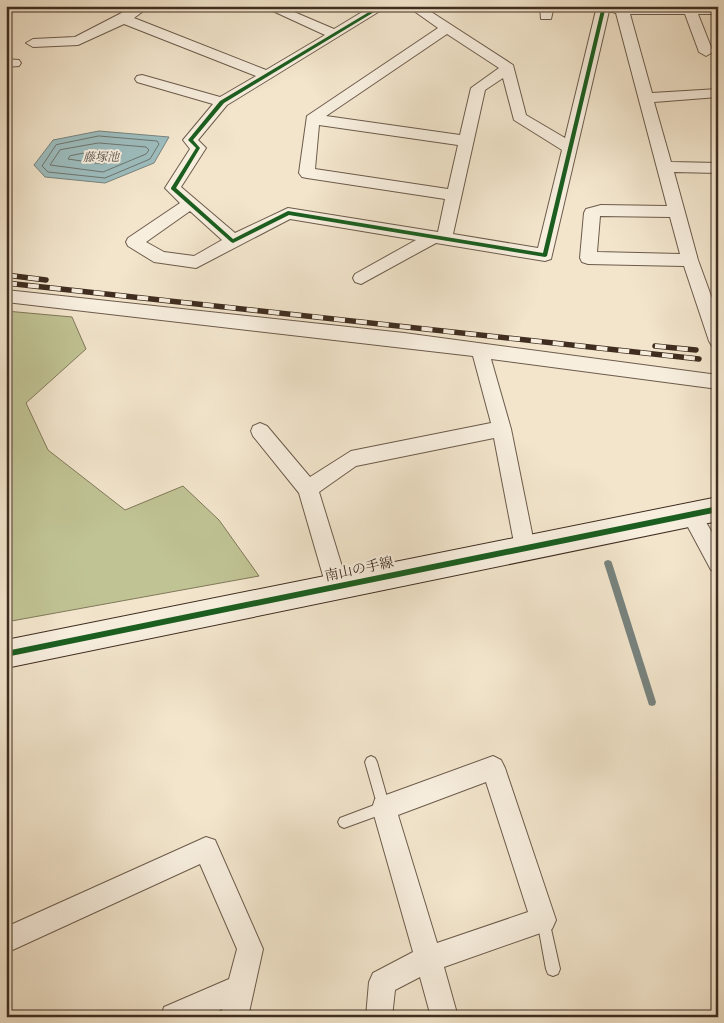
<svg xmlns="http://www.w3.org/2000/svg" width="724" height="1023" font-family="'IM FELL French Canon','Noto Serif JP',serif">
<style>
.green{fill:#c0c394;stroke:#80785a}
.water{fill:#9dbdbe;stroke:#77837f}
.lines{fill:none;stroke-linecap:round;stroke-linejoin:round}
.shore{stroke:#6e756f;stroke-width:1}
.stream{fill:#77837f;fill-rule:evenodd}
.lane-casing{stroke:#6c5b4b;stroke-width:2}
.street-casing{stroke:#6c5b4b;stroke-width:2}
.secondary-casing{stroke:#3f2d20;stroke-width:2}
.lane{fill:#f7eede;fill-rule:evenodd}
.street{fill:#f7eede;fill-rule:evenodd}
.secondary{fill:#f7eede;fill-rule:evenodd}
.rail-casing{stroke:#3f2d20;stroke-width:5.5}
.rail{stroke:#f7eede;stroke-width:4;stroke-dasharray:11;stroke-linecap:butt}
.cycleway-casing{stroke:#f7eede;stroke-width:3}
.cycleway{fill:#1b5e20;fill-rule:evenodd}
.labels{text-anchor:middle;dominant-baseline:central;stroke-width:4;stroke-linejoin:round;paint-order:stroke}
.far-water-label{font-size:12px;font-style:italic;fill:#565148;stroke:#f7eede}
.street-label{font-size:14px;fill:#3f2d20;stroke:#f7eede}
</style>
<rect width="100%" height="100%" fill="#f2e5cc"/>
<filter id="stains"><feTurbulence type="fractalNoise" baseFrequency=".004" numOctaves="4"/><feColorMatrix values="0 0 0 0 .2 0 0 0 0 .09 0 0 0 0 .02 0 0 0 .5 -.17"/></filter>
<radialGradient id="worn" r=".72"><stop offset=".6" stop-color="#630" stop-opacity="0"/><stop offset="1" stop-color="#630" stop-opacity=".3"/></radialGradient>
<polygon class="green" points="6,311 72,317 86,349 26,403 48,450 125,510 183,486 219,520 259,576 6,622"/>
<polygon class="water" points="99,131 169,137 154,163 105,183 45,177 34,165 53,140"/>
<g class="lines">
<g class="shore">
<polygon points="99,136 157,141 159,144 150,159 105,178 48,172 42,166 56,145"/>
<polygon points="99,143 146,147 149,150 146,154 103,172 50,165 60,150"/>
<polygon points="100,150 120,152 122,155 102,164 68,159 70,156"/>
</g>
<polygon class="stream" points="608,560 611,561 612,563 656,702 655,705 652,706 649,705 648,702 604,563 605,561"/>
<g class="lane-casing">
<g id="lane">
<polygon points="371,756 375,758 377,762 390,808 388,812 344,828 340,826 338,822 340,818 377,804 365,762 367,758"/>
<polygon points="543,914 548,915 549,920 560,969 558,974 553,976 548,974 546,969 537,920 538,915"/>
</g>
</g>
<g class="street-casing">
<g id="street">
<path d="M 135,6 L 150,6 L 134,18 L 266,70 L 325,35 L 262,6 L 280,6 L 334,29 L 372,6 L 388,6 L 227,105 L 198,140 L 206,148 L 181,187 L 235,233 L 288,208 L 438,232 L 445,199 L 307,178 L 302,177 L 299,173 L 307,116 L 438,28 L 407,6 L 422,6 L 513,65 L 526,115 L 565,138 L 597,6 L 718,6 L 718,14 L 698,14 L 713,52 L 706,56 L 699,52 L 685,14 L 630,14 L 652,93 L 718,89 L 718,97 L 654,102 L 671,162 L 718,163 L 718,173 L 674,172 L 698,260 L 718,315 L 718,348 L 712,346 L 709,341 L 684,266 L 588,264 L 582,262 L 580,258 L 584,213 L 586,209 L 601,205 L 667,206 L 616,13 L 609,11 L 551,259 L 545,261 L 436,243 L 361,284 L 355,282 L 353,278 L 355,274 L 416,240 L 290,219 L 196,268 L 154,262 L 128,246 L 126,242 L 128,238 L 180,203 L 165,188 L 190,149 L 183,140 L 213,104 L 137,82 L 135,79 L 137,76 L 142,75 L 220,97 L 256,76 L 124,24 L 78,45 L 33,47 L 26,43 L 33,39 L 75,37 ZM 447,34 L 499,68 L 471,88 L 460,135 L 326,116 ZM 503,78 L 514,120 L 562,150 L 538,248 L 453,234 L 485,90 ZM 319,125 L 458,145 L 448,189 L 315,169 ZM 190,211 L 222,240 L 194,256 L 164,252 L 146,242 ZM 600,216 L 670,217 L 680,254 L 597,252 Z"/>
<polygon points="540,6 554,6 551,19 541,19"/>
<polygon points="6,59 19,60 21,63 19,66 6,67"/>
<polygon points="6,290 404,333 718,375 718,389 491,359 511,429 535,548 532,554 525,557 518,554 515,548 494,438 356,466 319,492 348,586 344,593 337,596 330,593 326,586 299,493 253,436 251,431 253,426 260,423 267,426 310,477 351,451 491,423 473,356 6,302"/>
<polygon points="691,505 698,508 718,543 718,572 711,570 681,514 684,508"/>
<path d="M 493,756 L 501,760 L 505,768 L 556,920 L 552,929 L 444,967 L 458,1017 L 431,1017 L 420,977 L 395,990 L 392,1017 L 366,1017 L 369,982 L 373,973 L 413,952 L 372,808 L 375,799 ZM 486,782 L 528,912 L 437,943 L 398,815 Z"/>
<polygon points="206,837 215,840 263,949 248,1017 221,1017 222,1009 206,1017 161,1017 164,1007 229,979 237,949 200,864 6,953 6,927"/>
</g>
</g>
<g class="secondary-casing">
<polygon id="secondary" points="718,497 718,521 6,668 6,640"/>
</g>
<use href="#lane" class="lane"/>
<use href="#street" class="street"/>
<use href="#secondary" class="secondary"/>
<g class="rail-casing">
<g id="rail">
<polyline points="6,275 46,280"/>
<polyline points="6,283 699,359"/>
<polyline points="655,346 696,350"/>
</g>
</g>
<use href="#rail" class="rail"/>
<g class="cycleway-casing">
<g id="cycleway">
<polygon points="379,6 384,6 224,103 193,140 200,148 176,188 233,239 288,211 543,253 602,6 606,6 547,256 545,257 289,215 233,243 231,242 171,189 171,188 196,148 188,140 220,101"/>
<polygon points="718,506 718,512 6,657 6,651"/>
</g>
</g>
<use href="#cycleway" class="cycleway"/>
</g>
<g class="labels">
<g class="far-water-label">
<text x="101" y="157">藤塚池</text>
</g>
<g class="street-label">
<text transform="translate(359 569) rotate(-12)">南山の手線</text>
</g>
</g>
<rect width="724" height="1023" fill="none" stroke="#f2e5cc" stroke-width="25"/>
<rect x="8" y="8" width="709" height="1008" fill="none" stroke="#3f2d20" stroke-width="2.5"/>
<rect x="12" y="12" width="699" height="998" fill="none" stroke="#3f2d20"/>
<rect width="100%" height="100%" filter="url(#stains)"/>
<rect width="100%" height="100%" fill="url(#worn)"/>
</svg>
